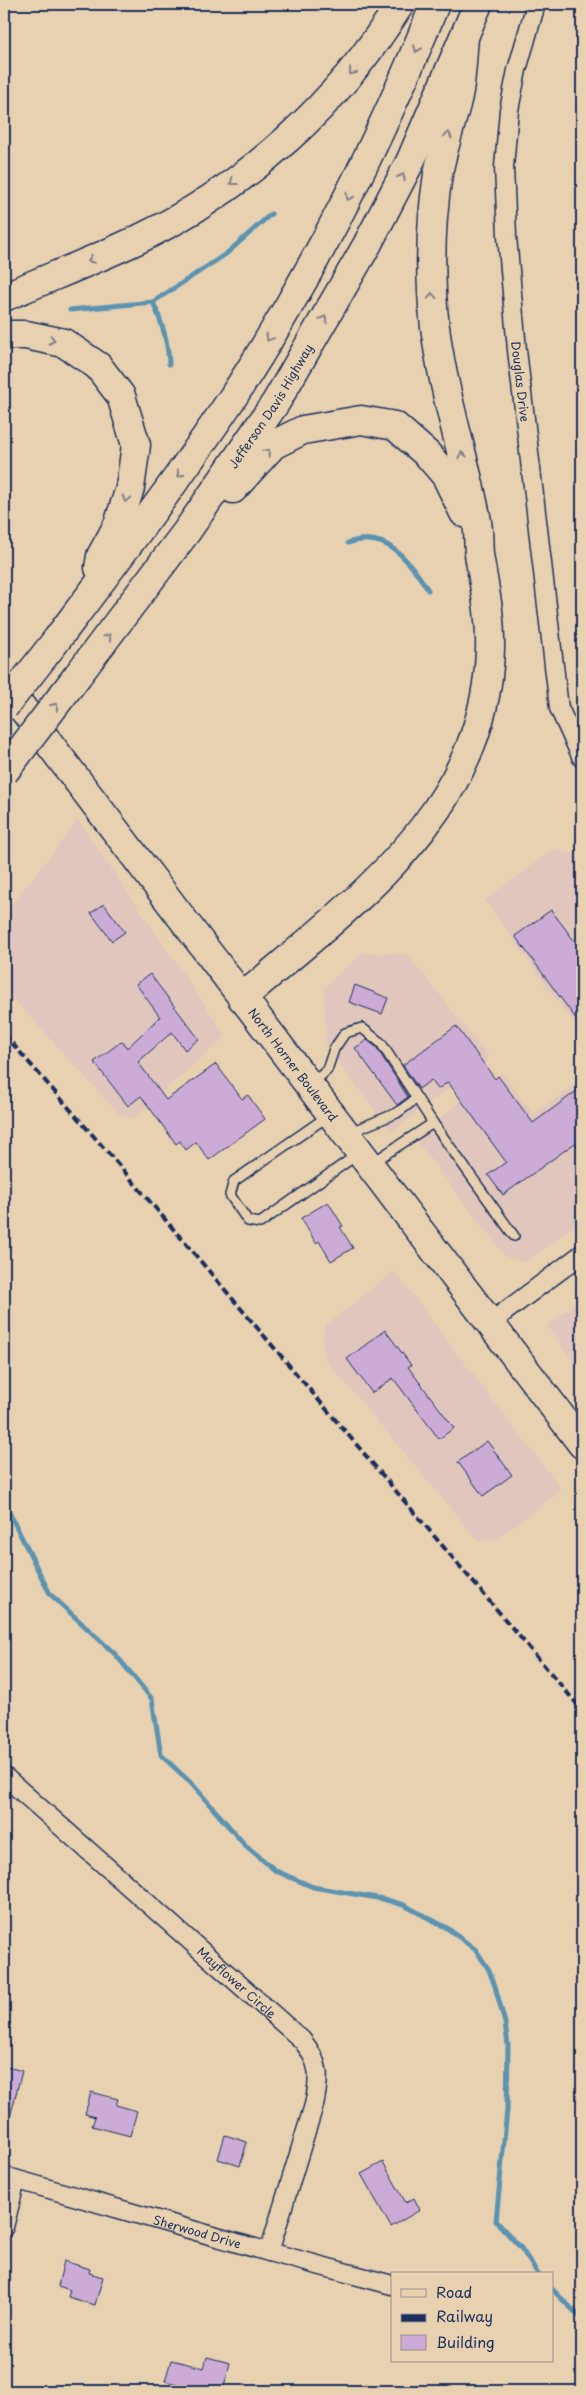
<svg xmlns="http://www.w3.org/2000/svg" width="586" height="2395" font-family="'Playpen Sans',sans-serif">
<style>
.built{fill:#e0c6bc}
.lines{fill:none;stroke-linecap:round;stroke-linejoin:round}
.stream{stroke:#5c93b0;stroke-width:5}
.building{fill:#ccacd7;stroke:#1b2f5e}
.service-casing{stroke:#1b2f5e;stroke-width:12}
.minor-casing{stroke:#1b2f5e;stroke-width:21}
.primary-casing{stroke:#1b2f5e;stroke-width:31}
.motorway-casing{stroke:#1b2f5e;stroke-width:31}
.service{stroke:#e8d1b1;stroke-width:9}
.minor{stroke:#e8d1b1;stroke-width:18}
.primary{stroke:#e8d1b1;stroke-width:28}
.motorway{stroke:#e8d1b1;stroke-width:28}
.rail{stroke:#1b2f5e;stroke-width:4;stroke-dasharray:8 4;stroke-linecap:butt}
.motorway-bridge-casing{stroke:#1b2f5e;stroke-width:31;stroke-linecap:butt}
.motorway-bridge{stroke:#e8d1b1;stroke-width:28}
.oneway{stroke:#828088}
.labels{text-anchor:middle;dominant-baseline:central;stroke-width:4;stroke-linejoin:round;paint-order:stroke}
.street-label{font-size:12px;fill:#1b2f5e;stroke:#e8d1b1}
</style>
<rect width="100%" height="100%" fill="#e8d1b1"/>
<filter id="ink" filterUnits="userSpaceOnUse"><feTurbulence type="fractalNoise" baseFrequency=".02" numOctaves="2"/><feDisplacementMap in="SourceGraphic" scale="10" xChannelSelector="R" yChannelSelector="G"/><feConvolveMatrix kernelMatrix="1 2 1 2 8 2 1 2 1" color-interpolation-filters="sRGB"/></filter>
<g filter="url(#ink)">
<g class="built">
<polygon points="78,820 226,1036 133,1118 119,1114 4,988 4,915"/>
<polygon points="554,849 577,855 582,862 582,1035 485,900"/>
<polygon points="362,953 407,954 489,1057 391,1132 326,1046 324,988"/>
<polygon points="501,1072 533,1114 582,1080 582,1220 526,1262 506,1257 418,1143 419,1137 460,1101"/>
<polygon points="394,1271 562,1490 498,1538 479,1542 325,1359 322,1342 325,1326"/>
<polygon points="582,1298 582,1373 547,1326"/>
</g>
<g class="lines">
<g class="stream">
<path d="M 153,302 C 162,323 168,341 169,364"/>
<polyline points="70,310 153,302 226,254 271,214"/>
<path d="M 348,543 C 386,529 410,561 428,590"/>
<polyline points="4,1502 50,1594 115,1654 152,1699 161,1755 192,1784 244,1844 276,1871 313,1887 383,1899 404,1905 447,1928 476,1950 489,1970 495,1986 505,2023 508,2045 507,2110 496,2221 521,2248 538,2274"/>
<polyline points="552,2289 582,2319"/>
</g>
</g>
<g class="building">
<polygon points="104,904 125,932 112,941 91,913"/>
<polygon points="551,910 582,951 582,1027 515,936"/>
<polygon points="150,974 199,1039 185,1050 172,1032 138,1062 166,1100 216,1064 242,1099 248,1095 265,1119 209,1160 196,1142 186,1150 180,1141 176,1144 141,1096 128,1106 94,1062 122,1041 127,1048 160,1017 136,984"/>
<polygon points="355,985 388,998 382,1014 349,1002"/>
<polygon points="456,1026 495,1079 498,1076 533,1123 582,1087 582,1153 575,1143 503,1195 488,1175 506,1162 448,1082 438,1089 431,1080 419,1089 403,1065"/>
<polygon points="367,1040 376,1047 408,1097 397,1105 355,1048"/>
<polygon points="328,1202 343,1226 340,1227 353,1248 331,1261 319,1241 316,1243 301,1218"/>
<polygon points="385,1330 411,1365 408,1367 454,1428 439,1439 393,1378 372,1393 347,1359"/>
<polygon points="487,1441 512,1475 483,1496 458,1462"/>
<polygon points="4,2066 22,2071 8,2125 4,2124"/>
<polygon points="91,2092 118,2099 116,2105 137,2111 130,2136 92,2126 95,2117 85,2114"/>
<polygon points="225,2135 247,2142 240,2166 218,2159"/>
<polygon points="383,2162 406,2203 414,2198 420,2210 391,2227 361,2174"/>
<polygon points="64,2261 90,2269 89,2273 103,2277 95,2305 68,2297 70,2290 58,2286"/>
<polygon points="207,2357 230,2363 223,2391 205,2391 165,2381 171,2360 204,2368"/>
</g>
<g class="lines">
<g class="service-casing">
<g id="service">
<polyline points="312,1084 327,1070 334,1049 345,1033 362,1028 381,1043 433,1123"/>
<polyline points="328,1116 234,1181 230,1195 248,1221 260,1223 358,1154"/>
<polyline points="348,1133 397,1113 417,1098"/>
<polyline points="372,1163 433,1123 514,1236"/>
</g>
</g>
<g class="minor-casing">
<g id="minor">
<path id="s1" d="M 536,4 L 517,70 L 509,110 L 504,167 L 507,236 L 517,350 L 559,708 L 582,758"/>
<polyline points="491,1322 582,1254"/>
<path id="s2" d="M 4,1776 L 302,2040 C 321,2064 320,2077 314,2105 L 269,2252"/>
<path id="s3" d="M 4,2176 L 269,2252 L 392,2285"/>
<polyline points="4,2227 16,2180"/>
</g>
</g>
<g class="primary-casing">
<g id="primary">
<path id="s4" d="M 4,684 L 582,1444"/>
</g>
</g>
<g class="motorway-casing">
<g id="motorway">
<path d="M 4,297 C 50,277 98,259 143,237 C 249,185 338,104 400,4"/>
<polyline points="4,335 26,335 64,343 98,366 121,396 136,445 130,488 118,525 101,556 99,568"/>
<polyline points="233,489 273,445 303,430 361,420 395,426 428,455 446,476 464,513"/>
<path d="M 55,642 C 116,561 177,481 233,397 C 314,272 380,141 435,4"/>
<path id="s5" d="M 78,675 L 187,531 L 276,402 L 367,245 L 410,162 L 478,4"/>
<path d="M 242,998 C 353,902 486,812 490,649 C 491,614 484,587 479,554 C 478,541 479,528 476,516 C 461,441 435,368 432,291 C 430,252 432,213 438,174 C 443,148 452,122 458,96 C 462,77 462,57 464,38"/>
</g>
</g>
<use href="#service" class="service"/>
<use href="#minor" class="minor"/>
<use href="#primary" class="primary"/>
<use href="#motorway" class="motorway"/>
<polyline class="rail" points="4,1034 118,1164 582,1710"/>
<g class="motorway-bridge-casing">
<g id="motorway-bridge">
<polyline points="4,707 55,642"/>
<polyline points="4,772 78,675"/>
</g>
</g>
<use href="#motorway-bridge" class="motorway-bridge"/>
</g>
<defs><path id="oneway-chevron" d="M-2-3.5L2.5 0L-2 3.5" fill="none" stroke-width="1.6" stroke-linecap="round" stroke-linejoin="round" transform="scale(1.25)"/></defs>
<g class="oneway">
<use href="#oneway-chevron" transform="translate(417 49) rotate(112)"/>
<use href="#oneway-chevron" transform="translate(352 72) rotate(129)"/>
<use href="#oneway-chevron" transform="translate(448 135) rotate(-76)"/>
<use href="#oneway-chevron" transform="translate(402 177) rotate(-63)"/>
<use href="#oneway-chevron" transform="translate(233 182) rotate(144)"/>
<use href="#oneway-chevron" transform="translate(349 197) rotate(117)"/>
<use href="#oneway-chevron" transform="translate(91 260) rotate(157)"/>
<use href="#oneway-chevron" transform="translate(432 296) rotate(-94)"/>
<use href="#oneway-chevron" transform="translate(324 319) rotate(-60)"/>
<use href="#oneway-chevron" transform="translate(269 338) rotate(121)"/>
<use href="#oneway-chevron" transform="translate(52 340) rotate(12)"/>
<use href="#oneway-chevron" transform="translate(267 452) rotate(-47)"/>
<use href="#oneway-chevron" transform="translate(462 455) rotate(-103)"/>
<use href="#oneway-chevron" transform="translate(180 474) rotate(125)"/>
<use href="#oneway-chevron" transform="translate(126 499) rotate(107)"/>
<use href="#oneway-chevron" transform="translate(108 637) rotate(-53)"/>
<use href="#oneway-chevron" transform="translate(55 706) rotate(-52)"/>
</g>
</g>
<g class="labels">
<g class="street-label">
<text stroke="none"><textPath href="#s1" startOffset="382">Douglas Drive</textPath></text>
<text stroke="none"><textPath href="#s5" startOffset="331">Jefferson Davis Highway</textPath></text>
<text stroke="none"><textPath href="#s4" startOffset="478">North Horner Boulevard</textPath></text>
<text stroke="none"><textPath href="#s2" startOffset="311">Mayflower Circle</textPath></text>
<text stroke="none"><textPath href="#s3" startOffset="201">Sherwood Drive</textPath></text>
</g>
</g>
<rect width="586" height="2395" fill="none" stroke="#e8d1b1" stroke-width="20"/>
<rect x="10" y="10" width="566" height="2375" fill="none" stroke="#1b2f5e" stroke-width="2" filter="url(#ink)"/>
<rect x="391" y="2272" width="162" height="90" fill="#e8d1b1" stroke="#969090"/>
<rect x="401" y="2289" width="25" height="8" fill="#e8d1b1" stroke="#969090"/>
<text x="436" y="2298" font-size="15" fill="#1b2f5e">Road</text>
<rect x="401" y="2314" width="25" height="8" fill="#1b2f5e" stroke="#969090"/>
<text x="436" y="2322" font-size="15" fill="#1b2f5e">Railway</text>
<rect x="401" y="2335" width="25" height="15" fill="#ccacd7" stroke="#969090"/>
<text x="436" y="2348" font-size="15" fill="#1b2f5e">Building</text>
</svg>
